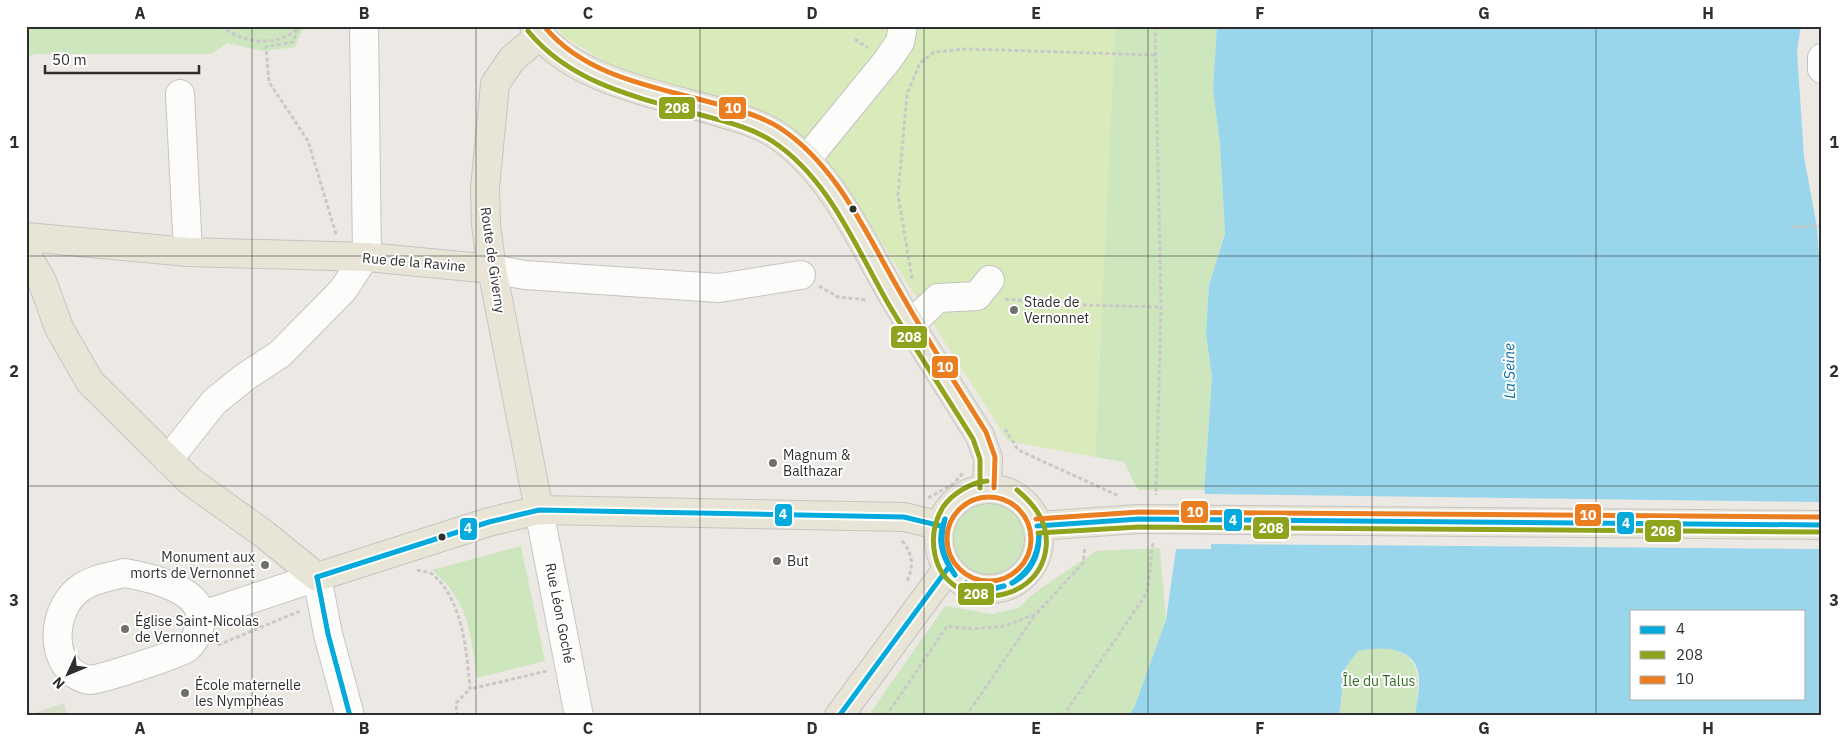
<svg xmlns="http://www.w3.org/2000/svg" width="1848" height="742" font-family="'IBM Plex Sans',sans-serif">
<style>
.green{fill:#cee6be}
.cemetery{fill:#d8e0cc}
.pitch{fill:#d9eabb}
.water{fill:#99d6ec;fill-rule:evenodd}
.pier{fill:#ece8e4}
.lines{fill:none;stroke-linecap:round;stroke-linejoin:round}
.minor-casing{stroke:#c5c4c5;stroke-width:30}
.major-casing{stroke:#c6c5c4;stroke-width:30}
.path{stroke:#c9c9c8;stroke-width:3;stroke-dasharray:4 2.5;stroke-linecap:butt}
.minor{stroke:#fcfcfb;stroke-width:28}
.major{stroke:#e8e4d6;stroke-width:28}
.major-bridge-casing{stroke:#c6c5c4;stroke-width:30;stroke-linecap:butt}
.major-bridge{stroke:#e8e4d6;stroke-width:28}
.bus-1-casing{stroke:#fff;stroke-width:9}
.bus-2-casing{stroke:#fff;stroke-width:9}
.bus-3-casing{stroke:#fff;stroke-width:9}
.bus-1{stroke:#05aadd;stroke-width:5}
.bus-2{stroke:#8fa31d;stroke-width:5}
.bus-3{stroke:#eb7e21;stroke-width:5}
.grid{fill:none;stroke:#2e2e2e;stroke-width:1;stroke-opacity:0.55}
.bus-dot{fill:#2e2e2e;stroke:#fff;stroke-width:2}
.poi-dot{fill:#706f6e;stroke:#fff;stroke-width:2}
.labels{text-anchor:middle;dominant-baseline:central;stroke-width:4;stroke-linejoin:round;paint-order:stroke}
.street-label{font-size:14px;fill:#2e2e2e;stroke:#fff}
.poi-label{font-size:14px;fill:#2e2e2e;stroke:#fff;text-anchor:start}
.park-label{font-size:14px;fill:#2c6e1b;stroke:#fff}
.water-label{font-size:15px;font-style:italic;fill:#0d6fa3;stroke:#fff}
.line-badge{stroke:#fff;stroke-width:2}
.badge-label{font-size:14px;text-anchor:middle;font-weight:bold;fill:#fff}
.neatline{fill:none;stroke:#2e2e2e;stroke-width:2}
.grid-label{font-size:16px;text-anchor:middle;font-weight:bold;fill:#2e2e2e}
</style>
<rect width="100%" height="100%" fill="#ece8e4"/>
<g class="green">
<polygon points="26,26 304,26 295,47 263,51 227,43 212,54 36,54 26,57"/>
<polygon points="1115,26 1217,26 1213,89 1220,144 1225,234 1209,285 1206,334 1212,377 1204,490 1139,490 1135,485 1124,462 1095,457"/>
<circle cx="991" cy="539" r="37"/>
<path d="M 521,546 L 545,661 L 477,678 C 470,632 470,603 432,570 Z"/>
<polygon points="1160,548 1166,620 1134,708 1126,716 868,716 945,606 992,614 1018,608 1037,591 1096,551"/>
<path d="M 1378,647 C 1424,650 1420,680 1415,716 L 1339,716 L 1345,668 L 1358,651 Z"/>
</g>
<polygon class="cemetery" points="26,699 31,714 64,703 68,716 26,716"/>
<polygon class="pitch" points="556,26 1115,26 1095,457 1008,441 841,179 768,114 614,67 563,36"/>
<path class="water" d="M 1217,26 L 1801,26 L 1797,51 L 1804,157 L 1817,227 L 1822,304 L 1822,716 L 1415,716 C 1416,705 1419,695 1419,684 C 1421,647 1385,645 1358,651 L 1345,668 L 1339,716 L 1127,716 L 1134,708 L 1166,620 L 1176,549 L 1211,548 L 1204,494 L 1212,377 L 1206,334 L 1209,285 L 1225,234 L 1220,144 L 1213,89 ZM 1632,611 L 1804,611 L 1804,698 L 1632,698 Z"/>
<polygon class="pier" points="1202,490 1204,490 1205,494 1822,502 1822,549 1211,544 1211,549 1174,549 1176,546 1208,546"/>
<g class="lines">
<g class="minor-casing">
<g id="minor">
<polyline points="364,26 367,257"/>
<polyline points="1822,58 1822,69"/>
<polyline points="180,94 188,252"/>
<polyline points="806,160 887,61 900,42 903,26"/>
<polyline points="492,269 525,275 719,288 801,275"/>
<polyline points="911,324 938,298 977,296 990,280"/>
<polyline points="168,460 214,402 245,377 280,354 343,290 364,258"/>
<polyline points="539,510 579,716"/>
<path d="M 125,573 C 148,577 209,590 200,625 C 198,634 194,642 187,648 C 179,654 102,679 90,680 C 84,680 78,676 73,673 C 48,652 55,604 82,587 C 94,579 111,576 125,573 Z"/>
<polyline points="200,616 317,577 328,634 350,716"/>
</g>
</g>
<g class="major-casing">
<g id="major">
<path d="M 534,26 C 565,78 660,95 715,111 C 738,118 761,123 781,138 C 835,177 863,245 896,301 C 923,346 952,391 980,436 L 988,458 L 987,488"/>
<polyline points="26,237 188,252 367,257 492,269"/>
<polyline points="26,254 42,281 59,328 90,382 190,481 264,534 317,577 489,522 539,510 904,517 941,526"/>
<circle cx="989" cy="539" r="50"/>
<polyline points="539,510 492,269 486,225 485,188 495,84 512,59 539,36"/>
<polyline points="1037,526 1139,519"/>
<polyline points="839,716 948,568"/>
</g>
</g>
<g class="path">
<path d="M 221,26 C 242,43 280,49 300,26"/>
<polyline points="1155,26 1161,307 1156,495"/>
<polyline points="298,29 293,42 266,47 269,82 308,141 336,234"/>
<polyline points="855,39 868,48"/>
<polyline points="1792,227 1822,226"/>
<polyline points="912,279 898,195 907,94 920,63 934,52 966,49 1155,55"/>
<polyline points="819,286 838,297 868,300"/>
<polyline points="1005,299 1084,305 1161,307"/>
<polyline points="1005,429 1018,450 1119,496"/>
<polyline points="928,498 953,484 963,473"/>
<path d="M 902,541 C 913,553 914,567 907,581"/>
<path d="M 417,570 C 422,571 429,572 432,574 C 463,599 467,653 470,689 L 547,671"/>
<polyline points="218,645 300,611"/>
<polyline points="457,716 456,703 470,689"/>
<polyline points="886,716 947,626 973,629 1004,626 1036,614 1083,563 1085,546"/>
<polyline points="966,716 1035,615"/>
<polyline points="1063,716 1147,593 1153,542"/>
</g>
<use href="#minor" class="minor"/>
<use href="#major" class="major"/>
<g class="major-bridge-casing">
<polyline id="major-bridge" points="1139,519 1822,525"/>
</g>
<use href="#major-bridge" class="major-bridge"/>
<g class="bus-1-casing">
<g id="bus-1">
<path d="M 945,519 C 939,543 942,554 955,575"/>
<path d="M 945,519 C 936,539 942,558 955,575"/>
<polyline points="1037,526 1139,519 1822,525"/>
<polyline points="317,577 489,522 539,510 904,517 941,526"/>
<polyline points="317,577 328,634 350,716"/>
<path d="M 966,583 C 978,589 991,590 1004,586"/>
<path d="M 966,583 C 977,592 992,590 1004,586"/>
<path d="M 1012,583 C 1030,570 1038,556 1039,534"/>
<path d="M 1012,583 C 1031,574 1040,554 1039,534"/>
<polyline points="839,716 948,568"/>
</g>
</g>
<g class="bus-2-casing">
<g id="bus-2">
<path d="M 528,31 C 572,85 640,98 705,116 C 727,122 752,128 772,141 C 829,178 856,248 889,305 C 916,350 945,394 973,439 L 980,459 L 980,488"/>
<path d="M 987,481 C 971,482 952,494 943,507 C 934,522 931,537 935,555 C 947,613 1039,608 1046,548 C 1049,523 1035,505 1017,490"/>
<polyline points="1038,533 1139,527 1822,532"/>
</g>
</g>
<g class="bus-3-casing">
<g id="bus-3">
<path d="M 544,26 C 586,79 663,88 724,106 C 743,111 763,117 780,128 C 839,167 868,238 903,297 C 929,343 958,387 986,432 L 995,457 L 994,488"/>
<circle cx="989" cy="539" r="42"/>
<polyline points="1036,519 1139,512 1822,517"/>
</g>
</g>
<use href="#bus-1" class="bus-1"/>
<use href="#bus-2" class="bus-2"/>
<use href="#bus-3" class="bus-3"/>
</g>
<path class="grid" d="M 252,26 L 252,716M 476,26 L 476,716M 700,26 L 700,716M 924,26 L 924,716M 1148,26 L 1148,716M 1372,26 L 1372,716M 1596,26 L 1596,716M 26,256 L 1822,256M 26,486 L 1822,486"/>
<g class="bus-dot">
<circle cx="853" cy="209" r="4.5"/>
<circle cx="442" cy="537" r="4.5"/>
</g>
<g class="poi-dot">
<circle cx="1014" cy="310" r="5"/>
<circle cx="773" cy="463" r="5"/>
<circle cx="777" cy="561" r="5"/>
<circle cx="265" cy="565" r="5"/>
<circle cx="125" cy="629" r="5"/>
<circle cx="185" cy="693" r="5"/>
</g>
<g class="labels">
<g class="street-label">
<text transform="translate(493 260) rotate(82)">Route de Giverny</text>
<text transform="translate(414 262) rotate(5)">Rue de la Ravine</text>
<text transform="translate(560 613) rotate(79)">Rue Léon Goché</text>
</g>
<g class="poi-label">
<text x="1024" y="302">Stade de<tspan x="1024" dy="16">Vernonnet</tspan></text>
<text x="783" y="455">Magnum &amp;<tspan x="783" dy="16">Balthazar</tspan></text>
<text x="255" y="557" text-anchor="end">Monument aux<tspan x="255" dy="16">morts de Vernonnet</tspan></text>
<text x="787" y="561">But</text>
<text x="135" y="621">Église Saint-Nicolas<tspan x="135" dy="16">de Vernonnet</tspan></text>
<text x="195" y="685">École maternelle<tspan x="195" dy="16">les Nymphéas</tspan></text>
</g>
<g class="park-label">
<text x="1379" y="681">Île du Talus</text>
</g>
<g class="water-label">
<text transform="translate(1509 371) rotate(-91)">La Seine</text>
</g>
</g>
<g class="line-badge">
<rect x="718" y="96" width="29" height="24" rx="5" fill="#eb7e21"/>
<rect x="658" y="96" width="38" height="24" rx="5" fill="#8fa31d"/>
<rect x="890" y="325" width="38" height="24" rx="5" fill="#8fa31d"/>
<rect x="931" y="355" width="28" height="24" rx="5" fill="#eb7e21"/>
<rect x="1180" y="500" width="29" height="24" rx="5" fill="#eb7e21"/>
<rect x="774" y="503" width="19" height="24" rx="5" fill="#05aadd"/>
<rect x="1574" y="503" width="28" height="24" rx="5" fill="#eb7e21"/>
<rect x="1223" y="508" width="20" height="24" rx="5" fill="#05aadd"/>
<rect x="1616" y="511" width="19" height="24" rx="5" fill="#05aadd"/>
<rect x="1252" y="516" width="38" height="24" rx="5" fill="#8fa31d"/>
<rect x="459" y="517" width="19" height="24" rx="5" fill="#05aadd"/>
<rect x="1644" y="519" width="38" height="24" rx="5" fill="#8fa31d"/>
<rect x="957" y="582" width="38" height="24" rx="5" fill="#8fa31d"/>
</g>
<g class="badge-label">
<text x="733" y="113">10</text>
<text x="677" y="113">208</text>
<text x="909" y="342">208</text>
<text x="945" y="372">10</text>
<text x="1195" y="517">10</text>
<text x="783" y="519">4</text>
<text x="1588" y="520">10</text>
<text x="1233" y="525">4</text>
<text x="1626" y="528">4</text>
<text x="1271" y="533">208</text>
<text x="468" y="533">4</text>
<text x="1663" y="536">208</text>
<text x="976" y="599">208</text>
</g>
<rect width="1848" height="742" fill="none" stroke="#ffffff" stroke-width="55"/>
<rect x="1630" y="610" width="175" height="90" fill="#ffffff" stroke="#ababab"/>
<rect x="1640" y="626" width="25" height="8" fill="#05aadd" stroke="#ababab"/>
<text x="1676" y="634" font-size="15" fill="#2e2e2e">4</text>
<rect x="1640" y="651" width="25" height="8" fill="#8fa31d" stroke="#ababab"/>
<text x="1676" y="660" font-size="15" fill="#2e2e2e">208</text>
<rect x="1640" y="676" width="25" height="8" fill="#eb7e21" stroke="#ababab"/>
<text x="1676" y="684" font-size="15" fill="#2e2e2e">10</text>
<g transform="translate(68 674) rotate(226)" stroke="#ffffff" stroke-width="4" paint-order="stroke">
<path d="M0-4L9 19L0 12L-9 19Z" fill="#2e2e2e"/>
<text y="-8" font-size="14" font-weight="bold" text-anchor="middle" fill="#2e2e2e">N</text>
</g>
<path d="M45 65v8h154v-8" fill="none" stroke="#2e2e2e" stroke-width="2.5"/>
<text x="52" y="65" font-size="15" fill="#2e2e2e" stroke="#ffffff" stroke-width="4" paint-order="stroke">50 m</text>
<rect x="28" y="28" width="1792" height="686" class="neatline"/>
<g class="grid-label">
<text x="140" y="19">A</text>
<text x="364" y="19">B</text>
<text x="588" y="19">C</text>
<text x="812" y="19">D</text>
<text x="1036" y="19">E</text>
<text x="1260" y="19">F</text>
<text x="1484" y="19">G</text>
<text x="1708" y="19">H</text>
<text x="14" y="148">1</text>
<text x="1834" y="148">1</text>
<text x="14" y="377">2</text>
<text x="1834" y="377">2</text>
<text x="14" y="606">3</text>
<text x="1834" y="606">3</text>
<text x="140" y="734">A</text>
<text x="364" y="734">B</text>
<text x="588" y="734">C</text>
<text x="812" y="734">D</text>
<text x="1036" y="734">E</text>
<text x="1260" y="734">F</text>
<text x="1484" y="734">G</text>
<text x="1708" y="734">H</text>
</g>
</svg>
